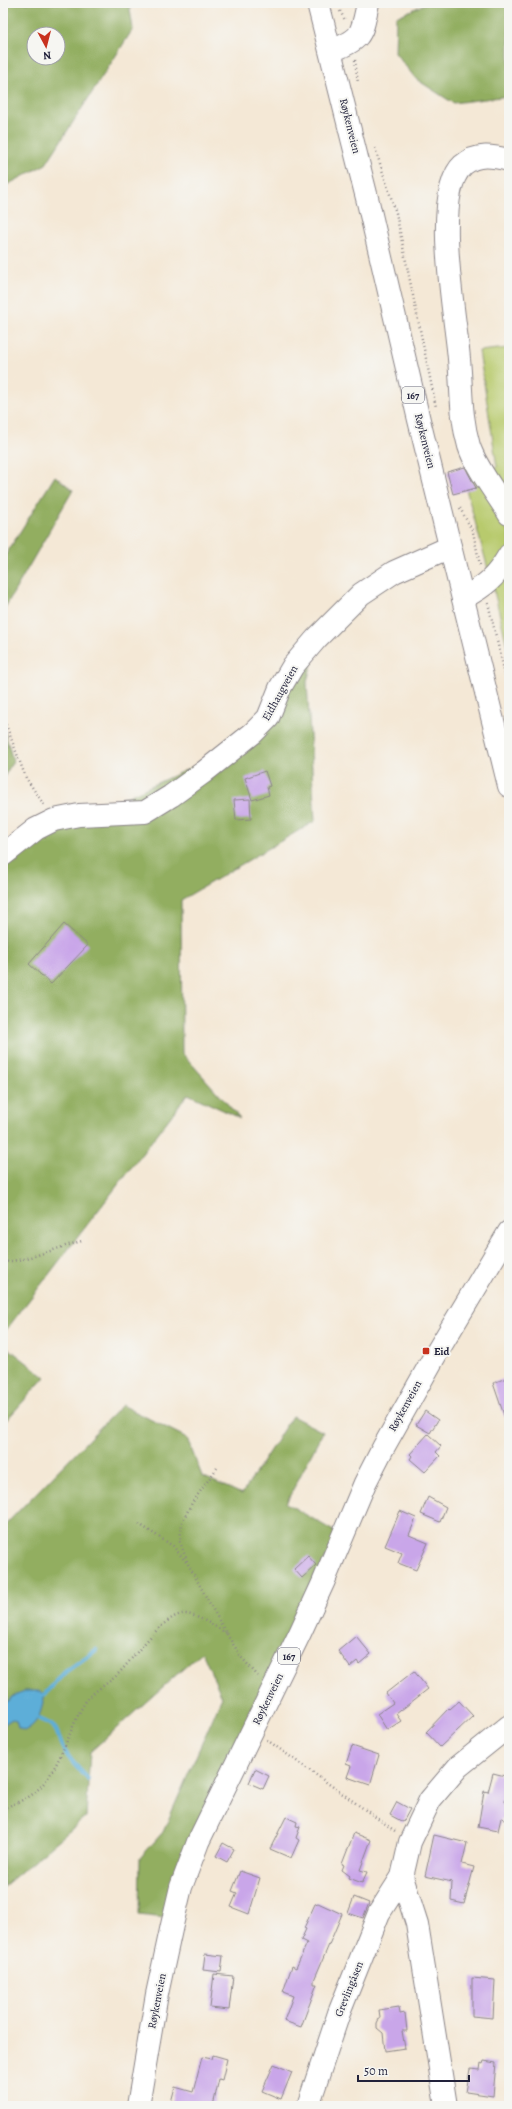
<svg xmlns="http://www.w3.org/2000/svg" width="512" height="2109" font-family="Alegreya,serif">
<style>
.green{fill:#b8ca6d;stroke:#6d7654}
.forest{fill:#92ae60;stroke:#5a684e;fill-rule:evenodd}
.water{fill:#5daed8;stroke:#40688a}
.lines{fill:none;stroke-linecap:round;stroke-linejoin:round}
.stream{stroke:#5daed8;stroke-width:4.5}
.building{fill:#c9a6e9}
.minor-casing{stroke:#8b8588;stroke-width:24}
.major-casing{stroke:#8b8588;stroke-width:24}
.path{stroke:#8b8588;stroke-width:2.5;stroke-dasharray:1 3;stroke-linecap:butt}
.minor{stroke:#fff;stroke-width:22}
.major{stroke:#fff;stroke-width:22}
.poi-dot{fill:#c8321e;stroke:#f6f6f2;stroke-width:1.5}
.labels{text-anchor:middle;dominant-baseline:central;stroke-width:4;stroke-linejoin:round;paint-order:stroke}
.shield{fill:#f6f6f2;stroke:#626272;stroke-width:1}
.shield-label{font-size:10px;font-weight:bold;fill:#22223b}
.street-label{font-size:11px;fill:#22223b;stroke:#f6f6f2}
.poi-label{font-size:11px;font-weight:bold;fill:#22223b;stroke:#f6f6f2;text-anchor:start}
</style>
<rect width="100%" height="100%" fill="#f6f6f2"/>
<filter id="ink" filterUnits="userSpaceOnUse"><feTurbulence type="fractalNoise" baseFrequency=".025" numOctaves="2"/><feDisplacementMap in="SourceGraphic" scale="8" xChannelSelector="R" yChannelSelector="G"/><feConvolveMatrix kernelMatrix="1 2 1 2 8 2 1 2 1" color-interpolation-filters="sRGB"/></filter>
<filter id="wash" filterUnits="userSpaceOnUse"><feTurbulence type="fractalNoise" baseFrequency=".012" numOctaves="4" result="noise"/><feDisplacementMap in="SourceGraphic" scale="16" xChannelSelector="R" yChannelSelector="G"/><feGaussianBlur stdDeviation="0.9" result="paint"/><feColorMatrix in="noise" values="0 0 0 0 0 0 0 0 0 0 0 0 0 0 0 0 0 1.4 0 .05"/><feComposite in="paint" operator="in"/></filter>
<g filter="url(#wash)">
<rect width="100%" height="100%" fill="#f4e8d6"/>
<polygon class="green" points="509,348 509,654 494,591 462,474 497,467 479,351"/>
<g class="forest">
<path d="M 3,3 L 129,3 L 133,29 L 46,164 L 3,187 ZM 34,34 L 58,34 L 58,58 L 34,58 Z"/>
<polygon points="427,3 509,3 509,96 453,103 416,79 395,53 396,17"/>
<polygon points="55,476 73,490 3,611 3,559"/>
<polygon points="309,655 312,662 307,682 315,821 181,900 182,1053 240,1118 188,1094 3,1334 3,864 65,807 104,807 239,746"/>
<polygon points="3,726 13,761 3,779"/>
<polygon points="3,1344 45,1377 3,1424"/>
<polygon points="122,1405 187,1438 202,1476 242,1494 292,1416 323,1432 286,1503 337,1533 165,1918 139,1915 140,1858 163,1832 222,1697 202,1652 90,1752 86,1817 3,1887 3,1527"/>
</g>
<path class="water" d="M 23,1691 L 38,1691 L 45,1694 C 41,1711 40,1723 24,1731 L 18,1728 L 16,1721 L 12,1719 L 3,1725 L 3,1705 L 13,1696 Z"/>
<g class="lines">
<g class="stream">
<polyline points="45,1694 65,1672 96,1650"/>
<path d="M 39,1719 C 65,1729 53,1735 66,1753 C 72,1763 81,1771 88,1779"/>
</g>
</g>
<g id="blocks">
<g class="building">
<polygon points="465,467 476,488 453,494 447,472"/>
<polygon points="265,771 270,786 267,787 269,795 252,800 245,778"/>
<polygon points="250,799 251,819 236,820 234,800"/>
<polygon points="64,924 88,945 51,984 29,964"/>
<polygon points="509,1377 509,1424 507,1424 493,1383"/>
<polygon points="425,1411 438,1420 430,1433 416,1425"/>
<polygon points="428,1434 441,1446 436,1452 440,1456 425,1472 410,1459 412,1456 410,1454"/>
<polygon points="428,1497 446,1507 440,1522 421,1514"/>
<polygon points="400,1511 416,1518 409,1535 428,1543 416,1570 398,1563 402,1553 385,1546"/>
<polygon points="308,1556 316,1565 302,1578 294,1569"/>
<polygon points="356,1636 371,1654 359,1664 357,1661 350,1667 338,1651"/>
<polygon points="414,1671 428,1689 396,1714 401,1721 387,1730 377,1714 393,1703 386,1693"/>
<polygon points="459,1701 473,1716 440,1747 426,1732 449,1708 450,1709"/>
<polygon points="352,1746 379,1755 370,1785 347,1777 351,1766 346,1764"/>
<polygon points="255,1769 269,1776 263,1789 249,1783"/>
<polygon points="493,1773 509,1777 505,1802 509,1803 509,1811 507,1820 501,1818 498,1831 478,1827 484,1791 488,1792"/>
<polygon points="397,1802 410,1809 403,1822 390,1815"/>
<polygon points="286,1817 297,1822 296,1826 300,1827 296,1838 299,1840 291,1858 270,1849"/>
<polygon points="354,1833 371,1840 360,1870 367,1872 362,1883 349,1878 350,1876 342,1870 344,1865 342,1864"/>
<polygon points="434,1835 467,1843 462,1864 474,1867 464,1904 451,1901 452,1882 425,1876"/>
<polygon points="223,1843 234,1849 227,1862 216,1856"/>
<polygon points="240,1871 260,1878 249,1914 231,1907 237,1893 232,1891"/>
<polygon points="354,1897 369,1903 363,1918 348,1913"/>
<polygon points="318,1903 342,1914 314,1980 314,1984 317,1984 301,2027 284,2021 293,1996 283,1992 292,1966 296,1968 307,1943 301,1940 306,1929 304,1928 315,1904"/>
<polygon points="205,1954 223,1956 221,1972 203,1970"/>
<polygon points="214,1974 233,1976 229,2010 210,2008"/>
<polygon points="472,1978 495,1980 493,2018 472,2016"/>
<polygon points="399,2007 400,2014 405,2013 407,2031 402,2031 405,2048 385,2051 383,2033 377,2028 377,2023 380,2017 379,2010"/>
<polygon points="213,2055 227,2059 222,2080 219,2079 213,2106 170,2106 175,2087 193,2092 202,2057 212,2059"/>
<polygon points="484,2061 496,2063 493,2096 466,2092 470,2069 480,2070 481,2063 483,2064"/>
<polygon points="274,2064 292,2072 281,2099 262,2091"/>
</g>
</g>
</g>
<g filter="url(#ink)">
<use href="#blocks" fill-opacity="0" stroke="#8b8588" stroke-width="1"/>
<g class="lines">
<g class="minor-casing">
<g id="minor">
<path d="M 331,51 C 363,38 361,36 368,3"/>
<path d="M 509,160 C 493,156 477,153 463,165 C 431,194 456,318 459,359 C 462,390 460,415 469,446 C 476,468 497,494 509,514"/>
<path d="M 463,598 C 486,586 496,577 509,555"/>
<polyline points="3,855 36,829 54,820 79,815 145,812 171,796 204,772 253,733 268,718 280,688 293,666 316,639 361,594 394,572 450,547"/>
<polyline points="402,1877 417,1924 446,2106"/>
<polyline points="308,2106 339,2013 379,1913 402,1877 410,1842 430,1800 458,1767 509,1726"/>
</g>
</g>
<g class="major-casing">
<g id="major">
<polyline points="318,3 368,202 419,420 509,786"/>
<polyline points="138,2106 157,1994 172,1925 181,1887 198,1842 300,1633 323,1583 365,1483 383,1448 437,1352 509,1232"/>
</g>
</g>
<g class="path">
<polyline points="340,11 345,20"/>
<polyline points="355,60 358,83"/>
<polyline points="375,148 396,213 436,407"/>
<polyline points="460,508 473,532 480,565"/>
<polyline points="488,603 509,691"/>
<polyline points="3,717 26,778 44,805"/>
<path d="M 3,1262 C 30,1260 56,1248 82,1241"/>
<polyline points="217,1468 192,1503 182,1522 180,1542 188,1564 226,1633 242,1658 258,1676"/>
<polyline points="139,1524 173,1546 186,1562"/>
<polyline points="267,1740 395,1831"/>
<path d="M 3,1809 C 12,1804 25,1800 33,1794 C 60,1772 67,1733 84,1704 C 92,1691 105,1686 116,1676 C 132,1661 160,1618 182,1614 C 193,1612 216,1627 226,1633"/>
</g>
<use href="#minor" class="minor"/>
<use href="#major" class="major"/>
</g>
</g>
<rect class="poi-dot" x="422" y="1347" width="8" height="8" rx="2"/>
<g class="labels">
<g class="shield">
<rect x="402" y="387" width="22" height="16" rx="3"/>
<rect x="278" y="1648" width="22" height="16" rx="3"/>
</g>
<g class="shield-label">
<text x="413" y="395">167</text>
<text x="289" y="1656">167</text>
</g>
<g class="street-label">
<text transform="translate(350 126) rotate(76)">Røykenveien</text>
<text transform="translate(425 441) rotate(76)">Røykenveien</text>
<text transform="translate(280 693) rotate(-61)">Eidhaugveien</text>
<text transform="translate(405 1406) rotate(-61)">Røykenveien</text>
<text transform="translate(268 1699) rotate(-64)">Røykenveien</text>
<text transform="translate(349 1989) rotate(-68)">Grevlingåsen</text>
<text transform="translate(157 2001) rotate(-79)">Røykenveien</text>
</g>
<g class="poi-label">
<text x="434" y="1351">Eid</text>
</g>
</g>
<rect width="512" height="2109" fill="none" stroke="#f6f6f2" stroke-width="16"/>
<g transform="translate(46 46) rotate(173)"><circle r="19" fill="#f6f6f2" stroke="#a1a1a9"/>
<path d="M0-3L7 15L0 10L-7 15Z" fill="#c8321e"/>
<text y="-6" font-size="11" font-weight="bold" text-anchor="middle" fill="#22223b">N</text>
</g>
<path d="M358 2075v6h111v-6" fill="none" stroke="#22223b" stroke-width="2"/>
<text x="364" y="2075" font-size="12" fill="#22223b" stroke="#f6f6f2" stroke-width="3" paint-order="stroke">50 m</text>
</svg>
